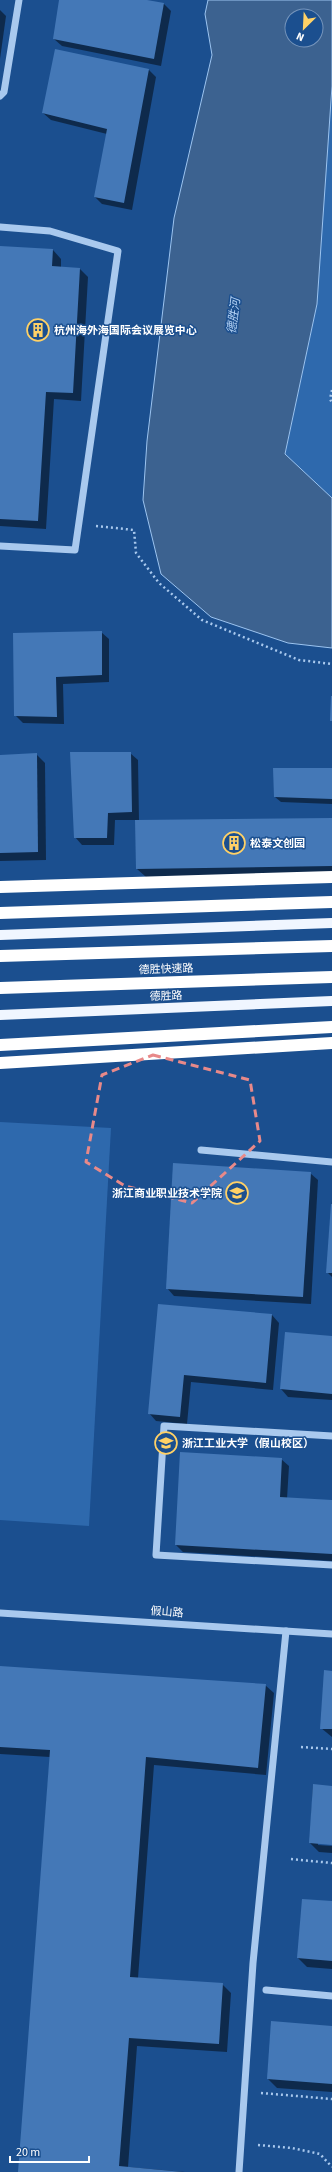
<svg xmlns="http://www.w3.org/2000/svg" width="332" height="2172" font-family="'Source Sans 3','Noto Sans SC',sans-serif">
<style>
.green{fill:#2e69ad}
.water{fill:#3c6290;stroke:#9cc4f0;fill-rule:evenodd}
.shadow{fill:#0007}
.building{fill:#4478b7}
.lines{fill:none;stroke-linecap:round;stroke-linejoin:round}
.path{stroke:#a9c9ee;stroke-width:2.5;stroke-dasharray:2 3;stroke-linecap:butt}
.minor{stroke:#a9c9ee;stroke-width:7}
.major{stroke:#f0f6ff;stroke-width:10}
.highway{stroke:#fff;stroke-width:12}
.marked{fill:none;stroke:#e88989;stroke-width:3;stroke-dasharray:8 5;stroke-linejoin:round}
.labels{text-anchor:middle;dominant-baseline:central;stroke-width:3;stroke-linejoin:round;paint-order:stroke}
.poi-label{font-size:11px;font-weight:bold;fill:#fff;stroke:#1b4f8f;text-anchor:start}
.street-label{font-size:11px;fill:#fff;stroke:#1b4f8f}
.water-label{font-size:12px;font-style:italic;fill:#b5d3f5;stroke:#1b4f8f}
</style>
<rect width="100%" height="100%" fill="#1b4f8f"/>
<g class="green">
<polygon points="332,40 332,498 285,455 317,304"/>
<polygon points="0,1122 111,1128 89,1526 0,1520"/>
</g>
<path class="water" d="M 208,0 L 332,0 L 332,86 L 317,304 L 285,454 L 332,498 L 332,648 L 288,643 L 211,617 L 161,574 L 143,500 L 147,441 L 174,218 L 212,55 L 205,14 ZM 292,16 L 316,16 L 316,40 L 292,40 Z"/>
<g class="shadow">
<polygon points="60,0 141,0 164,4 171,11 161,66 62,46 54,39"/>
<polygon points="0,10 6,16 0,59"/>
<polygon points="149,70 156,77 132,210 102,204 95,197 107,134 51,120 43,113"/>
<polygon points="0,247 53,250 61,259 61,268 80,269 88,277 81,401 54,399 46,529 0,526"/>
<polygon points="101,632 109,639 109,682 63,684 64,724 23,723 15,715"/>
<polygon points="130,753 138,760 139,821 332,819 332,874 146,877 137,869 136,820 115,820 114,845 82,845 75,837"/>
<polygon points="36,754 45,763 46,860 0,861 0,756"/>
<polygon points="332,769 332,804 281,802 275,797"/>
<polygon points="310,1173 318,1180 311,1304 174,1296 167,1288"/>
<polygon points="332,1201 332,1277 327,1272"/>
<polygon points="159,1305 272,1315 279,1323 273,1390 191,1382 187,1424 156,1421 149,1413"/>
<polygon points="332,1337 332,1400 288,1397 281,1389"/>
<polygon points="181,1453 281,1459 289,1466 287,1499 332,1501 332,1561 183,1552 176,1545"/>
<polygon points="0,1667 265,1685 274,1693 266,1775 154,1765 138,1978 222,1984 231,1993 227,2052 137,2046 128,2167 185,2172 19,2172 50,1757 0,1754"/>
<polygon points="332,1672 332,1737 321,1728"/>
<polygon points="313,1785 332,1787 332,1844 318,1843 318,1845 332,1846 332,1853 319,1852 310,1843"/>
<polygon points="332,1902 332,1969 307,1967 298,1958"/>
<polygon points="332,2027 332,2092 277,2088 268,2079"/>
</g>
<g class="building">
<polygon points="59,0 147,0 164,3 154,59 53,39"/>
<polygon points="55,49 149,69 124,203 94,197 107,129 42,113"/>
<polygon points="0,246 53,249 52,266 80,268 73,393 46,392 38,521 0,519"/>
<polygon points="102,631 102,675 56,677 57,717 14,716 13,633"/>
<polygon points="331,696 332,696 332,721 330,721"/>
<polygon points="70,752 131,752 132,812 108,813 107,838 74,838"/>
<polygon points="37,753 38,852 0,853 0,755"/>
<polygon points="273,768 332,768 332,799 274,797"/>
<polygon points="332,818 332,866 136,869 135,820"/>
<polygon points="173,1163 311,1172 303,1297 166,1289"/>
<polygon points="331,1204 332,1204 332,1273 326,1273"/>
<polygon points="158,1304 272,1314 266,1383 184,1375 180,1417 148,1414"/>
<polygon points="285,1332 332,1336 332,1394 280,1389"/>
<polygon points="180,1452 282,1458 280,1497 332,1500 332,1554 175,1545"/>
<polygon points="0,1666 266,1684 258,1768 146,1757 130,1977 223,1983 219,2044 129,2038 119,2166 183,2172 18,2172 50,1750 0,1747"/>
<polygon points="324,1670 332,1671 332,1729 320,1729"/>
<polygon points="313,1784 332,1786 332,1845 309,1843"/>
<polygon points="302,1899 332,1901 332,1961 297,1958"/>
<polygon points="271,2021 332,2026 332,2084 267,2079"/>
</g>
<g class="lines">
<g class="path">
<polyline points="332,390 330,399 332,403"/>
<polyline points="96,526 134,530 136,553 159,583 202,620 299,660 332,664"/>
<polyline points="301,1747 332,1749"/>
<polyline points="291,1859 332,1863"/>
<polyline points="261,2093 332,2099"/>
<polyline points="258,2145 292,2148 320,2154 332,2167"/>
</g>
<g class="minor">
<polyline points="0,96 4,92 19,0"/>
<polyline points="0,227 50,231 118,251 75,550 0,546"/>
<polyline points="201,1150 332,1162"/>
<polyline points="332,1436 164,1426 156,1555 332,1565"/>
<polyline points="0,1613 332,1634"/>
<polyline points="266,1990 332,1996"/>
<polyline points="239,2172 253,1963 286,1631"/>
</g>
<g class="major">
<polyline points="0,935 332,923"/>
<polyline points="0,1015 332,1001"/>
</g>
<g class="highway">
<polyline points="0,887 332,877"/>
<polyline points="0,913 332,902"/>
<polyline points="0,956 332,946"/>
<polyline points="0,988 332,977"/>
<polyline points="0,1045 332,1027"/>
<polyline points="0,1063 332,1043"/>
</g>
</g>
<path class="marked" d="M 153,1055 L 250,1080 L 260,1141 L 192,1203 L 125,1186 L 86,1162 L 102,1075 Z"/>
<defs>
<g id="building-ring" transform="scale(1.15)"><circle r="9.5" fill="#1b4f8f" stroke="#ffd166" stroke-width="1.5"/><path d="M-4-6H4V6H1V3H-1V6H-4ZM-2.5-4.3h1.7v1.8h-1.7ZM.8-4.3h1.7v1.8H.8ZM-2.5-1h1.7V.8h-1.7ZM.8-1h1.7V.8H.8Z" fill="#ffd166"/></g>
<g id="university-ring" transform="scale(1.15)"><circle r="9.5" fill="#1b4f8f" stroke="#ffd166" stroke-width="1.5"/><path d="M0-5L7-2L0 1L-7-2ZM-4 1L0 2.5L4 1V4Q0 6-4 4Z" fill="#ffd166"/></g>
</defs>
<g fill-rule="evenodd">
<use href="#building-ring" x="38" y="330"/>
<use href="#building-ring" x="234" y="843"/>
<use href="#university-ring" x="237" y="1193"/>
<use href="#university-ring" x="166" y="1443"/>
</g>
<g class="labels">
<g class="poi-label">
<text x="54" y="330">杭州海外海国际会议展览中心</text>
<text x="250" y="843">松泰文创园</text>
<text x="222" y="1193" text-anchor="end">浙江商业职业技术学院</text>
<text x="182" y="1443">浙江工业大学（假山校区）</text>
</g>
<g class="street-label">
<text transform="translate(166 969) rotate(-2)">德胜快速路</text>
<text transform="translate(166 996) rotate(-2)">德胜路</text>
<text transform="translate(167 1612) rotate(4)">假山路</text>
</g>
<g class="water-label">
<text transform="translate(234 316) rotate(-83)">德胜河</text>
</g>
</g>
<g transform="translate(304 28) rotate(204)"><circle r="19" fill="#1b4f8f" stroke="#7695bc"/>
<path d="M0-3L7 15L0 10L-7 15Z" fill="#ffd166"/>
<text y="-6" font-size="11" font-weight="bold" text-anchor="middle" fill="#ffffff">N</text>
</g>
<path d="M10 2156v6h79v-6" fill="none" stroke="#ffffff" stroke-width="2"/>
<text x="16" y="2156" font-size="12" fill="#ffffff" stroke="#1b4f8f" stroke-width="3" paint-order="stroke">20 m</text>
</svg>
